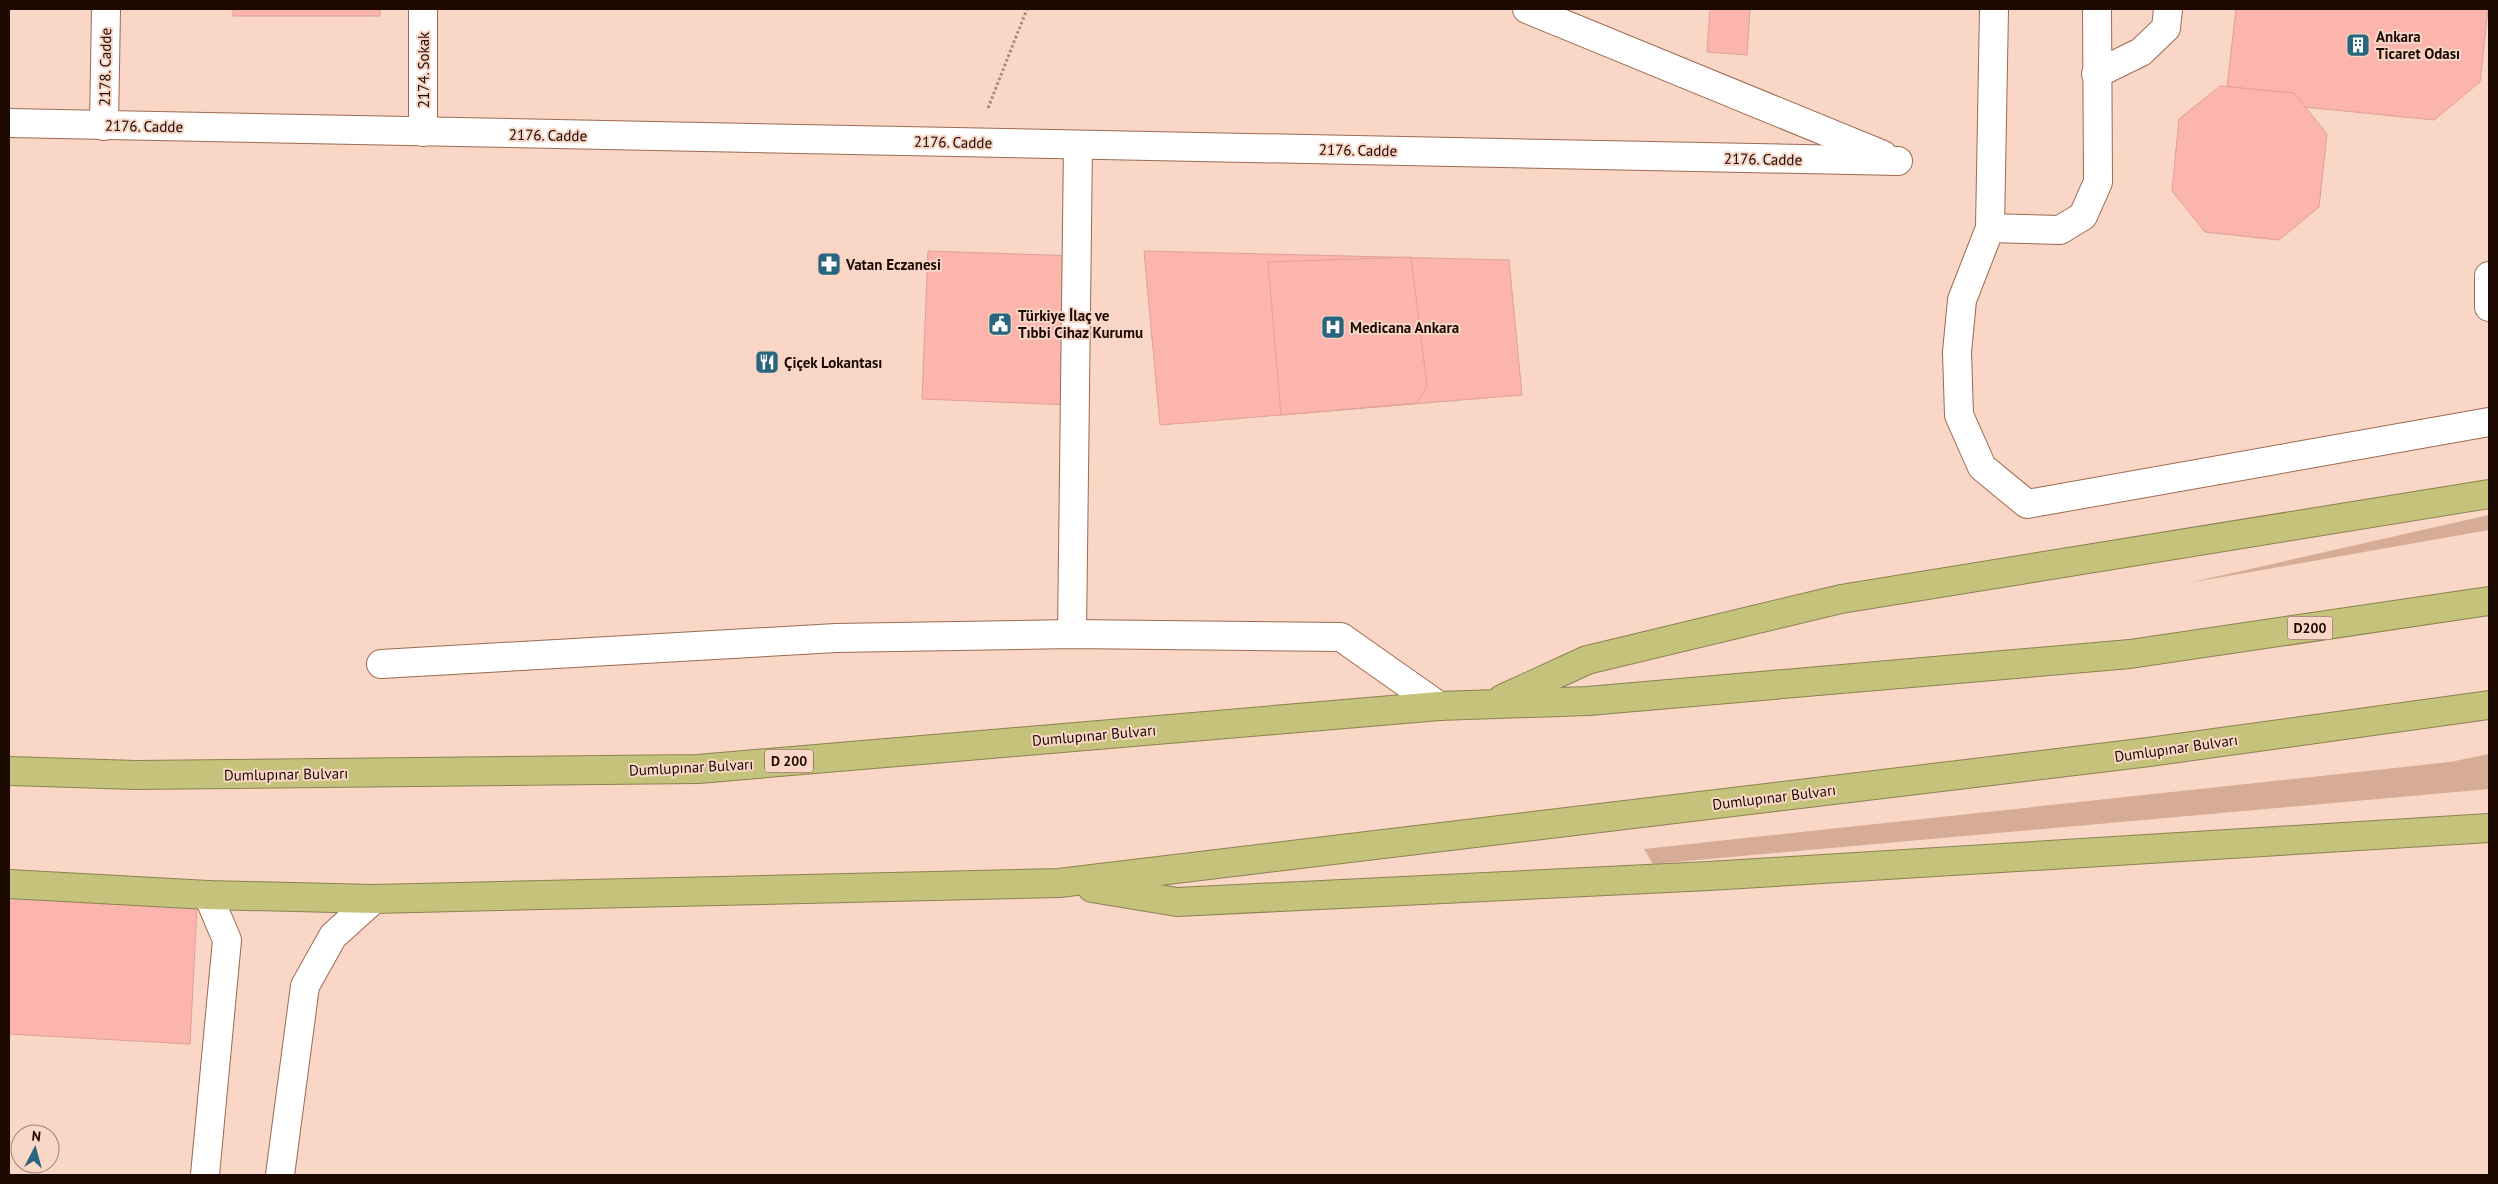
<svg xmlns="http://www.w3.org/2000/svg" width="2498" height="1184" font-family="'PT Sans',sans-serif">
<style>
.green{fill:#d6ac97}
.building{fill:#fcb5ac;stroke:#dea098}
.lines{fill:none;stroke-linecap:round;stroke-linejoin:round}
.minor-casing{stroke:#9d6a50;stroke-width:30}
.highway-casing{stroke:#8a8251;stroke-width:30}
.path{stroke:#a78a7c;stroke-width:3;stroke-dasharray:2.5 2.5;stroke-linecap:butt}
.minor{stroke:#fff;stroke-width:28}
.highway{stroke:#c5c37b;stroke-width:28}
.labels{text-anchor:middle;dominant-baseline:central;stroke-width:4;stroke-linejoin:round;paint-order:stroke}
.shield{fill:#f9d6c5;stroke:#5e463c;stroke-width:1}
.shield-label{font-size:14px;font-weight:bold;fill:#1c0902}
.poi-label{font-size:15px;font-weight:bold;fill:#1c0902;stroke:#f9d6c5;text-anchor:start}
.street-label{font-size:15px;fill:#1c0902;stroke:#f9d6c5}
</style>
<rect width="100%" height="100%" fill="#f9d6c5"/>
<g class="green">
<polygon points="2489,515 2489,530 2188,583"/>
<polygon points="2489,754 2489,789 1653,864 1644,849 2450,762"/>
</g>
<g class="building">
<rect x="233" y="9" width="147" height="7"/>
<polygon points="1710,9 1750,9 1747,55 1707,52"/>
<polygon points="2236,9 2488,9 2480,82 2434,120 2304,107 2294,93 2227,87"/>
<polygon points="2220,86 2294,93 2327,134 2319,207 2279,240 2205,232 2172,191 2179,119"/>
<polygon points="928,251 1077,256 1071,405 922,399"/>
<polygon points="1144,251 1509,260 1522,395 1160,425"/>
<polygon points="1411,257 1427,386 1417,403 1281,415 1268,262"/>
<polygon points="9,897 197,908 190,1044 9,1034"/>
</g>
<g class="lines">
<g class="minor-casing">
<g id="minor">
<polyline points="1527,9 1883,155"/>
<polyline points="1994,9 1990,228 1962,300 1957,352 1959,415 1982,467 2027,504 2489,422"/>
<polyline points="2096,74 2141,52 2166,28 2168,9"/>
<polyline points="9,123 1898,161"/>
<polyline points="104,126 106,9"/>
<polyline points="423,132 423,9"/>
<polyline points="1990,228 2060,230 2083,216 2098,182 2097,9"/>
<polyline points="2489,276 2489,307"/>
<polyline points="1072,634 1078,145"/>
<polyline points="381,664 836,638 1072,634 1341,637 1439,706"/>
<polyline points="205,1175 227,940 208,895"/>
<polyline points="280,1175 305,986 333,936 374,899"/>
</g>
</g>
<g class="highway-casing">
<g id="highway">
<polyline points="1502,699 1587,660 1841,599 2489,494"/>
<polyline points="9,771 136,775 698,769 1439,706 1588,701 2130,654 2489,601"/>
<polyline points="9,884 208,895 374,899 1059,883 2149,752 2489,705"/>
<polyline points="1092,888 1177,902 1709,876 2489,828"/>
</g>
</g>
<polyline class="path" points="988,108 1027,9"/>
<use href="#minor" class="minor"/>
<use href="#highway" class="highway"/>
</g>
<defs>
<g id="building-square" transform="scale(1.25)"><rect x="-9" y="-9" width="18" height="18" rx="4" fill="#29657c" stroke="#f9d6c5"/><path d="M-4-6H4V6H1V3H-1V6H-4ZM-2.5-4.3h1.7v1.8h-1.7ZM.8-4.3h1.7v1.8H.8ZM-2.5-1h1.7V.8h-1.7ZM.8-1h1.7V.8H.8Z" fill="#fff"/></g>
<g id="pharmacy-square" transform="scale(1.25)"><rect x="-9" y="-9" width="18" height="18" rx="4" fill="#29657c" stroke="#f9d6c5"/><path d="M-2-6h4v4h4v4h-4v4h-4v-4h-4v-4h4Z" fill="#fff"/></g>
<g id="civic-square" transform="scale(1.25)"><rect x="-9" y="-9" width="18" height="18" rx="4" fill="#29657c" stroke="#f9d6c5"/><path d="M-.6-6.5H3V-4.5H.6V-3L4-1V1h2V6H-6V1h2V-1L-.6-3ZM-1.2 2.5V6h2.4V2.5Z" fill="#fff"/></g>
<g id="hospital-square" transform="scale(1.25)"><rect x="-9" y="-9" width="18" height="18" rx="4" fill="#29657c" stroke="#f9d6c5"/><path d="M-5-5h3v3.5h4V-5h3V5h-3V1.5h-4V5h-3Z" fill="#fff"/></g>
<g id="restaurant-square" transform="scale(1.25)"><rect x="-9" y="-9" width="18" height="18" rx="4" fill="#29657c" stroke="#f9d6c5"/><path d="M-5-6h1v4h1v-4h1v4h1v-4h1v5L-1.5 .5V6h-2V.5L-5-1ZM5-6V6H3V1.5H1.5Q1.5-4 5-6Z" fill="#fff"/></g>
</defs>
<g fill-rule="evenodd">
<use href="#building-square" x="2358" y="45"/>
<use href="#pharmacy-square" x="829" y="264"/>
<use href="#civic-square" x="1000" y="324"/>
<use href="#hospital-square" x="1333" y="327"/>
<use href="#restaurant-square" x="767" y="362"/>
</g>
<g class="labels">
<g class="shield">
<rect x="2287.5" y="616.5" width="45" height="23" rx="4"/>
<rect x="765" y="749.5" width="48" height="23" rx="4"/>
</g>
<g class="shield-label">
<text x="2310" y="628">D200</text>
<text x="789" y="761">D 200</text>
</g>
<g class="poi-label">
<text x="2376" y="36">Ankara<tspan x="2376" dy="17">Ticaret Odası</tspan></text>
<text x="846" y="264">Vatan Eczanesi</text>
<text x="1018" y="315">Türkiye İlaç ve<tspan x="1018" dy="17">Tıbbi Cihaz Kurumu</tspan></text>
<text x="1350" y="327">Medicana Ankara</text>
<text x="784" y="362">Çiçek Lokantası</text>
</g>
<g class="street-label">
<text transform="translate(105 67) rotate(-89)">2178. Cadde</text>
<text transform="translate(423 70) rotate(-90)">2174. Sokak</text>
<text transform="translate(144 126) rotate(1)">2176. Cadde</text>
<text transform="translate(548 135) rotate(1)">2176. Cadde</text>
<text transform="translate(953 142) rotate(1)">2176. Cadde</text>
<text transform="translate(1358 150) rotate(1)">2176. Cadde</text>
<text transform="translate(1763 159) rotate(1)">2176. Cadde</text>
<text transform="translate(1094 735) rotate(-5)">Dumlupınar Bulvarı</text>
<text transform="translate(2176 748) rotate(-8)">Dumlupınar Bulvarı</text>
<text transform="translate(691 767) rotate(-3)">Dumlupınar Bulvarı</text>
<text transform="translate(286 774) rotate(-1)">Dumlupınar Bulvarı</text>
<text transform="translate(1774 797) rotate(-7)">Dumlupınar Bulvarı</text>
</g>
</g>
<rect width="2498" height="1184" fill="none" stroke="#1c0902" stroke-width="20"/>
<g transform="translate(35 1149) rotate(6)"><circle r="24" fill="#f9d6c5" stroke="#a18477"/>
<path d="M0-4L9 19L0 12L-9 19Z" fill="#29657c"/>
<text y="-8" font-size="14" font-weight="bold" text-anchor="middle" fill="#1c0902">N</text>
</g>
</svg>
